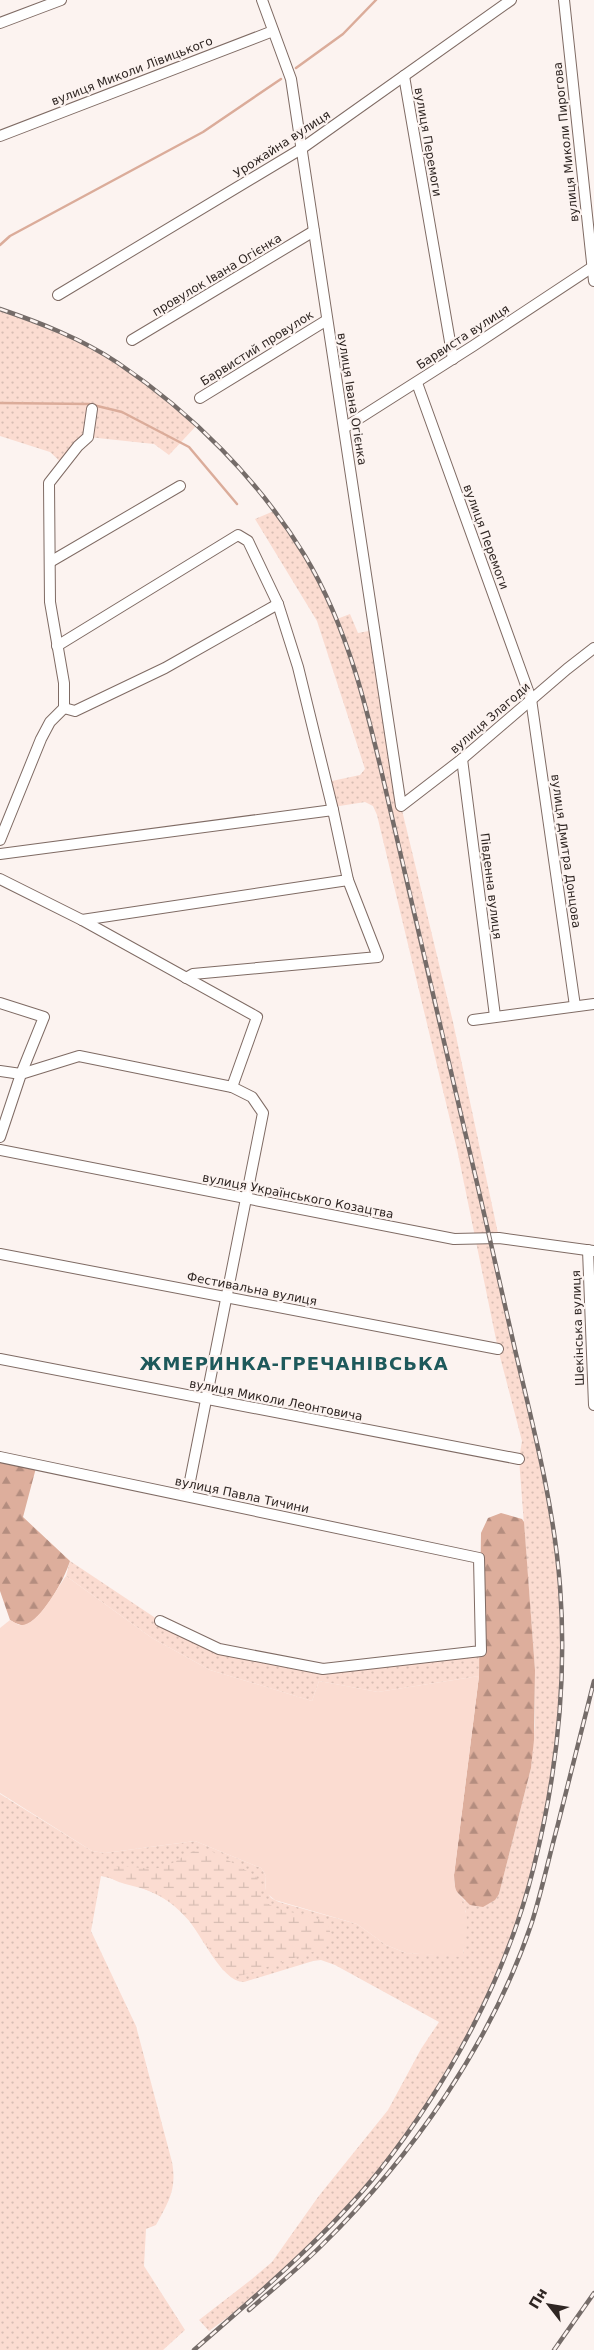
<svg xmlns="http://www.w3.org/2000/svg" width="594" height="2350" font-family="'DejaVu Sans',sans-serif">
<style>
.grass{fill:url(#grass-dots)}
.forest{fill:url(#forest-firs)}
.wetland{fill:url(#wetland-marsh)}
.garden{fill:#fbdcd1}
.lines{fill:none;stroke-linecap:round;stroke-linejoin:round}
.stream{stroke:#dbac9a;stroke-width:2.5}
.minor-casing{stroke:#7f6b64;stroke-width:12}
.minor{stroke:#fff;stroke-width:10}
.rail-casing{stroke:#756c69;stroke-width:4.5}
.rail{stroke:#fcf3f0;stroke-width:2.5;stroke-dasharray:8;stroke-linecap:butt}
.labels{text-anchor:middle;dominant-baseline:central;stroke-width:4.5;stroke-linejoin:round;paint-order:stroke}
.street-label{font-size:12px;fill:#2f2623;stroke:#fcf3f0}
.district-label{font-size:18px;font-weight:bold;letter-spacing:1px;fill:#1e595b;stroke:#fcf3f0}
</style>
<defs>
<pattern id="grass-dots" width="8" height="8" patternUnits="userSpaceOnUse" patternTransform="scale(1.25)"><rect width="8" height="8" fill="#fbdcd1"/><path d="M2 2h.1M6 6h.1" fill="none" stroke="#d7bdb3" stroke-width="1.8" stroke-linecap="round"/></pattern>
<pattern id="forest-firs" width="22" height="20" patternUnits="userSpaceOnUse" patternTransform="scale(1.25)"><rect width="22" height="20" fill="#ddae9c"/><path d="M5 1l3.5 6h-7zM16 11l3.5 6h-7z" fill="#b48d7f"/></pattern>
<pattern id="wetland-marsh" width="20" height="14" patternUnits="userSpaceOnUse" patternTransform="scale(1.25)"><rect width="20" height="14" fill="#fbdcd1"/><path d="M1 5h8M5 5V1M11 12h8M15 12V8" fill="none" stroke="#d7bdb3"/></pattern>
</defs>
<rect width="100%" height="100%" fill="#fcf3f0"/>
<g class="grass">
<path d="M 0,309 C 41,323 82,339 118,364 C 146,382 171,404 197,425 L 169,455 L 154,444 L 88,437 L 65,466 L 50,452 L 0,436 Z"/>
<path d="M 274,511 L 311,566 L 337,619 L 350,614 L 358,633 L 374,630 L 401,806 L 453,1022 L 499,1238 L 489,1238 C 502,1296 515,1353 529,1411 C 541,1467 555,1522 560,1579 C 585,1875 449,2158 209,2331 L 199,2320 L 252,2279 L 272,2262 L 318,2197 L 388,2110 L 421,2049 L 439,2022 L 335,1965 L 321,1960 L 313,1961 L 244,1982 C 220,1982 199,1928 182,1912 C 160,1891 129,1883 101,1876 L 91,1931 L 136,2026 L 172,2162 C 177,2189 169,2201 156,2225 L 146,2229 L 144,2266 L 185,2330 L 163,2350 L 0,2350 L 0,1794 L 92,1851 L 105,1853 L 195,1841 L 261,1868 L 266,1876 L 265,1889 L 271,1898 L 279,1902 L 357,1924 L 386,1945 L 406,1953 L 463,1956 L 466,1912 L 455,1890 L 465,1901 L 499,1894 L 531,1768 L 535,1725 L 535,1670 L 519,1459 L 522,1441 L 498,1349 L 457,1149 L 377,815 L 373,806 L 365,802 L 333,807 L 327,782 L 360,775 L 365,769 L 317,621 L 255,519 Z"/>
<polygon points="70,1561 160,1621 202,1643 323,1669 481,1651 479,1676 378,1692 319,1681 312,1701 210,1670 152,1638 66,1576"/>
</g>
<g class="forest">
<path d="M 0,1457 L 37,1464 L 23,1517 L 70,1561 C 64,1580 43,1619 24,1626 L 15,1623 L 10,1620 L 0,1591 Z"/>
<polygon points="501,1513 522,1519 524,1522 535,1670 534,1740 531,1768 499,1894 495,1900 483,1907 470,1905 455,1890 454,1875 479,1676 481,1533 488,1518"/>
</g>
<path class="wetland" d="M 203,1849 L 210,1850 L 254,1875 L 258,1880 L 261,1898 C 276,1915 308,1911 328,1924 L 331,1935 L 324,1948 L 243,1975 L 236,1976 L 223,1970 C 204,1941 186,1907 152,1892 C 139,1886 121,1885 109,1877 L 111,1868 C 128,1863 146,1872 163,1867 C 177,1863 187,1851 203,1849 Z"/>
<path class="garden" d="M 66,1576 L 152,1638 L 210,1670 L 312,1701 L 319,1681 L 378,1692 L 479,1676 L 454,1875 C 453,1893 463,1898 466,1913 C 469,1926 464,1943 463,1957 L 406,1953 L 386,1945 L 357,1924 L 275,1900 L 265,1892 L 266,1876 L 261,1868 L 195,1841 L 105,1853 L 92,1851 L 0,1793 L 0,1628 L 10,1620 L 19,1625 C 37,1628 56,1589 66,1576 Z"/>
<g class="lines">
<g class="stream">
<polyline points="296,68 343,34 376,0"/>
<polyline points="0,245 10,236 203,132 281,79"/>
<polyline points="0,403 89,404 122,412 189,447 237,504"/>
</g>
<g class="minor-casing">
<g id="minor">
<polyline points="262,0 291,79 401,806 462,759 567,669 594,648"/>
<polyline points="564,0 594,281"/>
<polyline points="0,23 61,0"/>
<polyline points="404,76 453,359"/>
<polyline points="0,136 273,31"/>
<polyline points="58,295 301,149 511,0"/>
<polyline points="132,340 314,231"/>
<polyline points="417,383 531,699 575,1006"/>
<polyline points="200,398 327,320"/>
<polyline points="344,428 473,346 594,266"/>
<polyline points="50,562 180,486"/>
<polyline points="57,646 238,535 248,541 278,604"/>
<polyline points="64,708 75,711 165,668 278,604 298,667 333,810"/>
<polyline points="462,759 495,1016"/>
<polyline points="0,840 41,739 50,722 64,708 64,683 50,602 49,483 78,446 88,437 92,409"/>
<polyline points="0,854 333,810 348,880 82,920"/>
<polyline points="0,879 82,920 257,1017 232,1087"/>
<polyline points="186,978 193,974 378,957 348,880"/>
<polyline points="0,1003 44,1017 21,1074 0,1137"/>
<polyline points="473,1020 594,1004"/>
<polyline points="0,1071 21,1074 79,1056 232,1087 252,1097 263,1113 187,1496"/>
<polyline points="0,1150 454,1239 499,1238 594,1251"/>
<polyline points="588,1250 594,1405"/>
<polyline points="0,1254 498,1349"/>
<polyline points="0,1359 519,1459"/>
<polyline points="0,1457 479,1558 481,1651 323,1669 219,1649 160,1621"/>
</g>
</g>
<use href="#minor" class="minor"/>
<g class="rail-casing">
<g id="rail">
<path d="M 0,309 C 41,323 82,339 118,363 C 192,413 259,480 305,556 C 352,634 371,726 391,813 C 413,905 434,997 455,1089 C 476,1177 496,1266 516,1354 C 534,1430 554,1507 560,1586 C 567,1680 557,1774 534,1866 C 507,1976 450,2081 380,2170 C 329,2234 256,2296 194,2350"/>
<path d="M 249,2310 C 273,2289 299,2268 322,2245 C 412,2157 492,2042 532,1922 C 542,1890 549,1857 558,1824 C 570,1776 582,1729 594,1681"/>
<polyline points="554,2350 594,2293"/>
</g>
</g>
<use href="#rail" class="rail"/>
</g>
<g class="labels">
<g class="street-label">
<text transform="translate(132 71) rotate(-21)">вулиця Миколи Лівицького</text>
<text transform="translate(428 142) rotate(80)">вулиця Перемоги</text>
<text transform="translate(566 142) rotate(-96)">вулиця Миколи Пирогова</text>
<text transform="translate(282 144) rotate(-33)">Урожайна вулиця</text>
<text transform="translate(217 275) rotate(-31)">провулок Івана Огієнка</text>
<text transform="translate(463 337) rotate(-33)">Барвиста вулиця</text>
<text transform="translate(257 348) rotate(-32)">Барвистий провулок</text>
<text transform="translate(352 399) rotate(81)">вулиця Івана Огієнка</text>
<text transform="translate(486 537) rotate(70)">вулиця Перемоги</text>
<text transform="translate(490 718) rotate(-41)">вулиця Злагоди</text>
<text transform="translate(566 851) rotate(82)">вулиця Дмитра Донцова</text>
<text transform="translate(491 886) rotate(83)">Південна вулиця</text>
<text transform="translate(298 1196) rotate(11)">вулиця Українського Козацтва</text>
<text transform="translate(252 1289) rotate(11)">Фестивальна вулиця</text>
<text transform="translate(578 1328) rotate(-92)">Шекінська вулиця</text>
<text transform="translate(276 1400) rotate(11)">вулиця Миколи Леонтовича</text>
<text transform="translate(242 1495) rotate(12)">вулиця Павла Тичини</text>
</g>
<g class="district-label">
<text x="294" y="1363">ЖМЕРИНКА-ГРЕЧАНІВСЬКА</text>
</g>
</g>
<g transform="translate(549 2305) rotate(301)" stroke="#fcf3f0" stroke-width="4" paint-order="stroke">
<path d="M0-4L9 19L0 12L-9 19Z" fill="#2f2623"/>
<text y="-8" font-size="14" font-weight="bold" text-anchor="middle" fill="#2f2623">Пн</text>
</g>
</svg>
